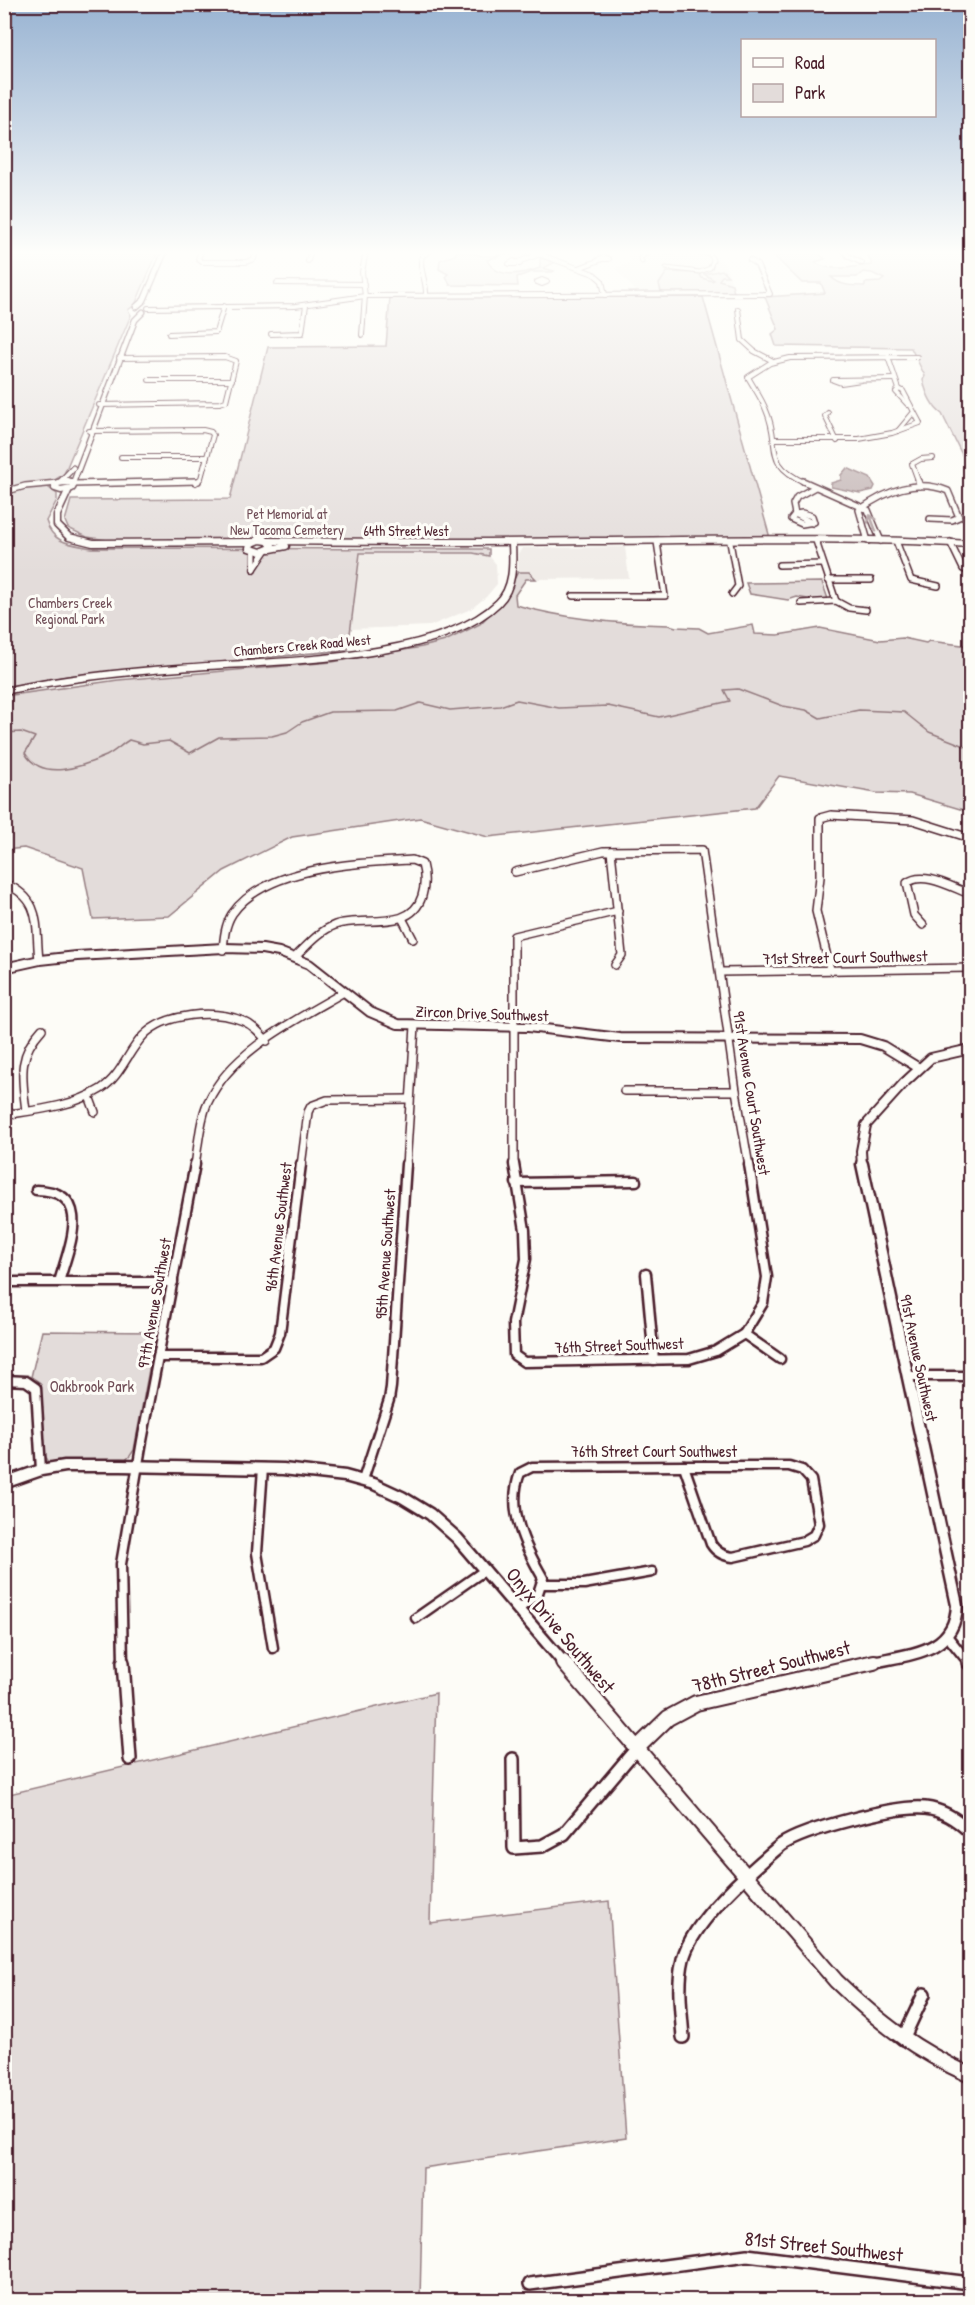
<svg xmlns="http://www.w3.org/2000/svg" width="975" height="2305" font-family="'Patrick Hand',sans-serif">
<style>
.built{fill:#f0ece8}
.green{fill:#e3dcda;stroke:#967e82;stroke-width:1.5;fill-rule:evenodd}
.water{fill:#c0b1b1;stroke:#91777b;stroke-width:1.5}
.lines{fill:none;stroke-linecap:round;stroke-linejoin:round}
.stream{stroke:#91777b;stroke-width:1.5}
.pedestrian-casing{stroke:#4a1f2b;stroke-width:5}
.minor-far4-casing{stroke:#4a1f2b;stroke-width:6}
.minor-far3-casing{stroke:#4a1f2b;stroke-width:8}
.minor-far2-casing{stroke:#4a1f2b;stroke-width:10}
.minor-far1-casing{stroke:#4a1f2b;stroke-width:13}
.minor-casing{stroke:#4a1f2b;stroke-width:16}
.tertiary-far4-casing{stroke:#4a1f2b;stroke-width:7}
.tertiary-far3-casing{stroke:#4a1f2b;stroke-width:9}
.tertiary-far2-casing{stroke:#4a1f2b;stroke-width:12}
.tertiary-far1-casing{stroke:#4a1f2b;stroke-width:15}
.tertiary-casing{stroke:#4a1f2b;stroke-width:18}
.pedestrian{stroke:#fdfcf7;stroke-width:3}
.minor-far4{stroke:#fdfcf7;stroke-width:4}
.minor-far3{stroke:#fdfcf7;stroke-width:5}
.minor-far2{stroke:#fdfcf7;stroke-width:7}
.minor-far1{stroke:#fdfcf7;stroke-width:8}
.minor{stroke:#fdfcf7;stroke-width:11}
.tertiary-far4{stroke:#fdfcf7;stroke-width:4.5}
.tertiary-far3{stroke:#fdfcf7;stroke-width:6}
.tertiary-far2{stroke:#fdfcf7;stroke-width:8}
.tertiary-far1{stroke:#fdfcf7;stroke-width:10}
.tertiary{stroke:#fdfcf7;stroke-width:14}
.oneway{stroke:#ac999b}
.labels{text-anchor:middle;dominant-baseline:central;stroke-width:6;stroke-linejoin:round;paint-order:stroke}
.far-park-label{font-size:14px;fill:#704e57;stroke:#fdfcf7}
.far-street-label{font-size:14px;fill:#4a1f2b;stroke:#fdfcf7}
.street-label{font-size:16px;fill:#4a1f2b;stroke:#fdfcf7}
.park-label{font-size:16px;fill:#704e57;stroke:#fdfcf7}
.near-street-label{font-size:20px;fill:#4a1f2b;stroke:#fdfcf7}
</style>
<rect width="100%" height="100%" fill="#fdfcf7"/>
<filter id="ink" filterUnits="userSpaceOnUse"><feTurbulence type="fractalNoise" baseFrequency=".0167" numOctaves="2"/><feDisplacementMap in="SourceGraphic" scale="12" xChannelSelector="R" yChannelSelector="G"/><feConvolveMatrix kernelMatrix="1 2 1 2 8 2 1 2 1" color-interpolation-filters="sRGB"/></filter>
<g filter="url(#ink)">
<g class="built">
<polygon points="635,251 710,252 725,264 735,293 637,293 615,268 630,263 629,255"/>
<polygon points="625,547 629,578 536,579 529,572 518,572 518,553 523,548"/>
<polygon points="359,553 473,553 489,556 496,564 497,584 486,597 471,609 430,626 351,629"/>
</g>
<g class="green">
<path d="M 4,251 L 158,251 L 135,305 L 128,310 L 131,315 L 64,474 L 53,481 L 49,488 L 57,494 L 57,500 L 46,521 C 53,544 71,544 92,548 L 489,549 L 489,556 L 473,553 L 360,553 L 348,650 L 68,676 L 5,687 Z"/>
<path d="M 457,251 C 469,251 477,257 489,256 C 504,256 517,246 531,254 L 505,254 L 487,260 C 497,280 523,274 540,268 L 540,258 L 556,262 L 543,268 L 554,271 L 552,272 L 532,272 L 517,277 L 518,286 L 450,285 L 446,276 L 448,274 L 439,269 L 440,260 L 455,255 Z"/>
<path d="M 769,251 L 816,251 L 825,259 L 815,262 C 828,273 856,266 872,265 L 866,251 L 970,251 L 970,471 L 942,414 C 931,406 926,393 923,380 L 925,376 L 911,348 L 776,346 L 772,334 L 778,329 L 765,297 L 825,293 L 821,283 L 802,283 ZM 863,272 L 872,273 L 884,279 L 880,282 L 865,283 L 865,286 C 853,286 840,286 831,277 L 857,277 Z"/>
<polygon points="722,270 728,276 722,276 719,280 732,284 734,293 665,293 661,292 659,284 667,272 699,273 702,278 712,281 714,280 704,274"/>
<polygon points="390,297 703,297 770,538 108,540 87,537 68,528 65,521 71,500 230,499 268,347 386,346"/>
<path d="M 518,572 L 529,572 L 536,579 L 526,579 L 515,595 L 516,605 C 566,619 617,624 669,625 L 676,627 L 699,628 L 708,633 L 753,625 L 755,634 L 778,635 L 820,628 L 880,640 L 903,638 L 926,643 L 929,641 L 970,646 L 970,812 L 910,794 L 876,793 L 779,776 L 755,808 L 488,837 L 420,818 L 292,837 L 224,871 L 169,916 L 93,919 L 83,868 L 24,848 L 5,850 L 5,696 L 118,680 L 332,662 L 422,647 L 445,641 L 480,624 L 501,603 Z"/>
<polygon points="822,582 828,599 813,600 797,597 788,600 750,594 746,583"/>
<polygon points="42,1331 156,1332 134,1450 130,1456 122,1463 49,1462 45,1456 39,1382 31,1377"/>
<polygon points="436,1693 430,1923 609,1901 626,2138 423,2168 420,2300 5,2300 5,1795"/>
</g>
<polygon class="water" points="847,468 870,478 875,486 873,490 860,493 831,487 831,483 841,480 841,475"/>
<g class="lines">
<path class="stream" d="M 4,733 L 21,732 L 35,737 L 25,753 C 42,782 81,767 106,756 C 114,752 121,745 129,740 L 143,744 L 169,741 L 190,753 L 219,737 L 272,736 L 287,732 L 302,722 L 330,712 L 397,711 L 420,703 L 450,710 L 500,706 L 517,700 L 559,708 L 608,706 L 659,717 L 730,701 L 724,690 L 738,689 L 783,706 L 806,710 L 820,718 L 859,710 L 904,712 L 929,732 L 970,748"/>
<g class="pedestrian-casing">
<g id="pedestrian">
<polyline points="662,251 686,251"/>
<polyline points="642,262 640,258 651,251"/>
<polyline points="666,268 700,272 710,268 713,260 710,254 687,251"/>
</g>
</g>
<g class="minor-far4-casing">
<g id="minor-far4">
<polyline points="201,251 198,259 202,262 246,262 254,259 256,251"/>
<polyline points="530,251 594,274 602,281 605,295"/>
<polyline points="844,251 848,256 862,263"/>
<polygon points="604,257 609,259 599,259"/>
<polyline points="308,261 311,251"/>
<polygon points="514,261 520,264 509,264"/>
<polyline points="518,262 548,251"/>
<polyline points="579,268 600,260"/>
<polygon points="542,280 547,282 542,284 537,282"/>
<polyline points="277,283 364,284"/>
<path d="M 426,295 C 427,281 418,268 422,256 L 430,251"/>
<polyline points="148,308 295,306 365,296 770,294 757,265 750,260"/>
<polyline points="738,309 742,340 754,351 773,361"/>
<polyline points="169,334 216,332 224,306"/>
<polyline points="271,334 302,333 306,305"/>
<polyline points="362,335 365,296 362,272 366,251"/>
<polyline points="888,357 899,389 896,392 908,405"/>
<polyline points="149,380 232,380"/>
<polyline points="861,380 841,383 833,380 895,379"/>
<polyline points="99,405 220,403 226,401 236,361 225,357 119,358"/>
<polyline points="828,413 825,416 837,441"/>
<polyline points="89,431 203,430 211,432 213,435 201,478 196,483"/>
<polyline points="898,431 913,413"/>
<polyline points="774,439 859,439 892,433 920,423 903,391 899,389"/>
<polyline points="121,457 207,457"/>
<path d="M 806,483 C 761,463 782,446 766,410 C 762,399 754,388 748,377 L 770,363 L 790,358 L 917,357"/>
<polyline points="919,483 912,464 921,459 933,458"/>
</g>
</g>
<g class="minor-far3-casing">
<g id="minor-far3">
<polyline points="803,481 868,510 881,541"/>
<polyline points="918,481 920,486"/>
<polyline points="74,484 198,481"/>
<polyline points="4,492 25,486 58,483"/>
<polygon points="802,513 812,516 814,522 802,524 791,519 795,514"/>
<polyline points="812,523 795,514 793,504 797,497 815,487"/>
<polyline points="256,541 263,535 266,540"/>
<polyline points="816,541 836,601"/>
<path d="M 868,541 L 859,510 C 886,491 916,478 948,491 L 959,517 L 952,520 L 930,519"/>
<polyline points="896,541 911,580 938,586"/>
<polyline points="730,542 738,586 732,594"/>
<polyline points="950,542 963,569 970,572"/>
<polyline points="254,551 254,569"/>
<polyline points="779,565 823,564"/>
<polyline points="254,569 266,551"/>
<polyline points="828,580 871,580"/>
<polyline points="573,596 665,596 657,542"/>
<polyline points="801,603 836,601 849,608 866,610"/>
</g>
</g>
<g class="minor-far2-casing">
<g id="minor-far2">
<polyline points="611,851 622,955 615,965"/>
<polyline points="515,872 603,851 702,850 736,1091 749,1166"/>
<path d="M 4,883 C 43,900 35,924 39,960"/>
<polyline points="402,918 413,939"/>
<path d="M 923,925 L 914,915 L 907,883 C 923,870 953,888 970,894"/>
<path d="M 223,950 C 224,938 225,925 232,914 C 265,866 358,863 412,860 L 422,864 C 425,875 425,886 422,896 C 411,933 362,915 335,925 C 319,931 307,946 295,957"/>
<polyline points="830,969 816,911 820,877 820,818 831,815 913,820 970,838"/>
<polyline points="720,972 970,968"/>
<polyline points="624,1091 736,1091"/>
<polyline points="89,1096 95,1112"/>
<path d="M 26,1111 C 22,1077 17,1056 42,1029"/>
<path d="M 4,1115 C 36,1110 72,1107 101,1089 C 121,1076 127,1053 143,1036 C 165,1013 214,1009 243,1021 C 253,1025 260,1033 267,1041"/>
<path d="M 195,1166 C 198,1147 200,1118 208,1102 C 231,1051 298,1019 344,992"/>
<polyline points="301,1166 308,1112 311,1106 327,1100 409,1099"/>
<polyline points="406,1166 415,1026"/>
<polyline points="514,1166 514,936 618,911"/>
</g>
</g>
<g class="minor-far1-casing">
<g id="minor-far1">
<polyline points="514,1164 525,1230 526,1259 513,1323 514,1355 524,1362 689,1359 716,1351 744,1334 780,1359"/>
<polyline points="516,1183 636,1181"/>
<path d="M 36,1190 C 95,1191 69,1246 59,1282"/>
<polyline points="646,1274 654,1360"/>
<polyline points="4,1282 173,1282"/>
<polyline points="744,1334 763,1303 767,1277 749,1164"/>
<polyline points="160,1357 261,1357 274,1348 280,1333 301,1164"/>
<polyline points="907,1376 970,1376"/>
<polyline points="4,1380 26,1381 36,1388 41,1470"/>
<path d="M 684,1466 L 789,1466 L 802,1470 L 811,1480 L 819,1524 L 814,1535 L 804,1541 L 733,1557 C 723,1556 716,1552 711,1544 Z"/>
<polyline points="263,1468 257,1553 273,1648"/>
<polyline points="363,1480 389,1400 391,1387 406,1164"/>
<polyline points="543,1584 584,1584 652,1572"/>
<path d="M 518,1610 L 538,1593 L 543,1578 C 525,1547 506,1509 520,1473 L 532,1467 L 684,1466"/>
<polyline points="416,1618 485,1570"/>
<polyline points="948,1637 969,1663"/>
<polyline points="123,1663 121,1564 142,1441 195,1164"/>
</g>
</g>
<g class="minor-casing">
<g id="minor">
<polyline points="123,1662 130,1759"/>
<polyline points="968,1662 970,1664"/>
<polyline points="513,1759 514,1848 542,1846 564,1834 636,1749"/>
<path d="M 683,2037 C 681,2011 677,1984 683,1959 C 693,1920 751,1870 781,1845 C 805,1829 897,1805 925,1808 C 943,1810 958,1820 970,1832"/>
<polyline points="903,2039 924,1994"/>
<polyline points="530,2284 747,2255 970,2283"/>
</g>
</g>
<g class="tertiary-far4-casing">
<g id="tertiary-far4">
<polyline points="136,307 144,300 165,251"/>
<polyline points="60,482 73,468"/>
<polyline points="59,483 71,483"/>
<polyline points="73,483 135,320 143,312"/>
</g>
</g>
<g class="tertiary-far3-casing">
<g id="tertiary-far3">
<polyline points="67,481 58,483 55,488 61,490 72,488 74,484 68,481"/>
<polyline points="69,489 57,515 57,525 69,537 93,543 253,542"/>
<polygon points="260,540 268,541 273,547 261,552 249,548 250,544"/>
<path d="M 268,541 C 375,542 482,543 590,541 C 716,540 844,536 970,544"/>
<polyline points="271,549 286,546"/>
<path d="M 4,691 C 62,679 121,672 180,668 C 264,661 437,663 498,603 C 514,588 513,564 512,543"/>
</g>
</g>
<g class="tertiary-far2-casing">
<g id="tertiary-far2">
<polyline points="4,968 40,960 77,956 224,948 262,949 279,952 309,964 370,1012 398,1024 528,1027 620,1038 860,1039 883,1046 919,1068"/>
<polyline points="862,1166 861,1151 866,1125 904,1083 931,1058 970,1049"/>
</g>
</g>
<g class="tertiary-far1-casing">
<g id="tertiary-far1">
<path d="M 862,1164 L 957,1605 C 955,1655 906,1654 868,1663"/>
<polyline points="4,1483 41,1470 65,1466 121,1466 283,1469 345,1476 374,1484 402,1497 430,1514 457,1538 564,1663"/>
</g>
</g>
<g class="tertiary-casing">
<g id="tertiary">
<path d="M 563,1662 L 836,1981 C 880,2023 915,2050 970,2075"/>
<polyline points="636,1749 668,1718 696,1703 874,1662"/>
</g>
</g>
<use href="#pedestrian" class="pedestrian"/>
<use href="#minor-far4" class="minor-far4"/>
<use href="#minor-far3" class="minor-far3"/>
<use href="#minor-far2" class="minor-far2"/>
<use href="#minor-far1" class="minor-far1"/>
<use href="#minor" class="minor"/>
<use href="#tertiary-far4" class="tertiary-far4"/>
<use href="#tertiary-far3" class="tertiary-far3"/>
<use href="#tertiary-far2" class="tertiary-far2"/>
<use href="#tertiary-far1" class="tertiary-far1"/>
<use href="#tertiary" class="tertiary"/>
</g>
<defs><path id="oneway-shaft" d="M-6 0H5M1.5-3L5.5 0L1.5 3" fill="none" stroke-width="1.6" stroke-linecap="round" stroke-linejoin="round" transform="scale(1.5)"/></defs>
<use class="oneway" href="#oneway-shaft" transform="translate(873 523) rotate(-111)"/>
</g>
<linearGradient id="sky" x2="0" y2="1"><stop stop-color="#98b3d2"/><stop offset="0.44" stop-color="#fefefb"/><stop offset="1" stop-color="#fefefb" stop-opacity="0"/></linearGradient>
<rect width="975" height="574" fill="url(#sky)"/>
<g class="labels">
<g class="far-park-label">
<text x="287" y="513">Pet Memorial at<tspan x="287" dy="16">New Tacoma Cemetery</tspan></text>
<text x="70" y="602">Chambers Creek<tspan x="70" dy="16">Regional Park</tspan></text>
</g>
<g class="far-street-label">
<text x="406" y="530">64th Street West</text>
<text transform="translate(302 645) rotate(-5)">Chambers Creek Road West</text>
</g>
<g class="street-label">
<text transform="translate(845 957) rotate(-1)">71st Street Court Southwest</text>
<text transform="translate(482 1013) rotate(2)">Zircon Drive Southwest</text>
<text transform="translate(752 1093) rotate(81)">91st Avenue Court Southwest</text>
<text transform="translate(278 1227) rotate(-83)">96th Avenue Southwest</text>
<text transform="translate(385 1254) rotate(-86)">95th Avenue Southwest</text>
<text transform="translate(154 1303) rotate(-80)">97th Avenue Southwest</text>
<text transform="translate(619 1345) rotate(-2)">76th Street Southwest</text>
<text transform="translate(919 1358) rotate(78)">91st Avenue Southwest</text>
<text x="654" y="1451">76th Street Court Southwest</text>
</g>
<g class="park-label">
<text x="92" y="1386">Oakbrook Park</text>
</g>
<g class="near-street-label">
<text transform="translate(561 1630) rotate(50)">Onyx Drive Southwest</text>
<text transform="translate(771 1666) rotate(-14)">78th Street Southwest</text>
<text transform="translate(824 2246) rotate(6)">81st Street Southwest</text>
</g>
</g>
<rect width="975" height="2305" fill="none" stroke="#fdfcf7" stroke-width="24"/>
<rect x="12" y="12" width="951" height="2281" fill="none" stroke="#4a1f2b" stroke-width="2" filter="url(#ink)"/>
<rect x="741" y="39" width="195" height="78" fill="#fdfcf7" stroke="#b5a4a5" stroke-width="1.5"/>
<rect x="753" y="58" width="30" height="9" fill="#fdfcf7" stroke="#b5a4a5" stroke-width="1.5"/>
<text x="795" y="69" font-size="18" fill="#4a1f2b">Road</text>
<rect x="753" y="84" width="30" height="18" fill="#e3dcda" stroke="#b5a4a5" stroke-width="1.5"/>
<text x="795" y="99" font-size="18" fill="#4a1f2b">Park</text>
</svg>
